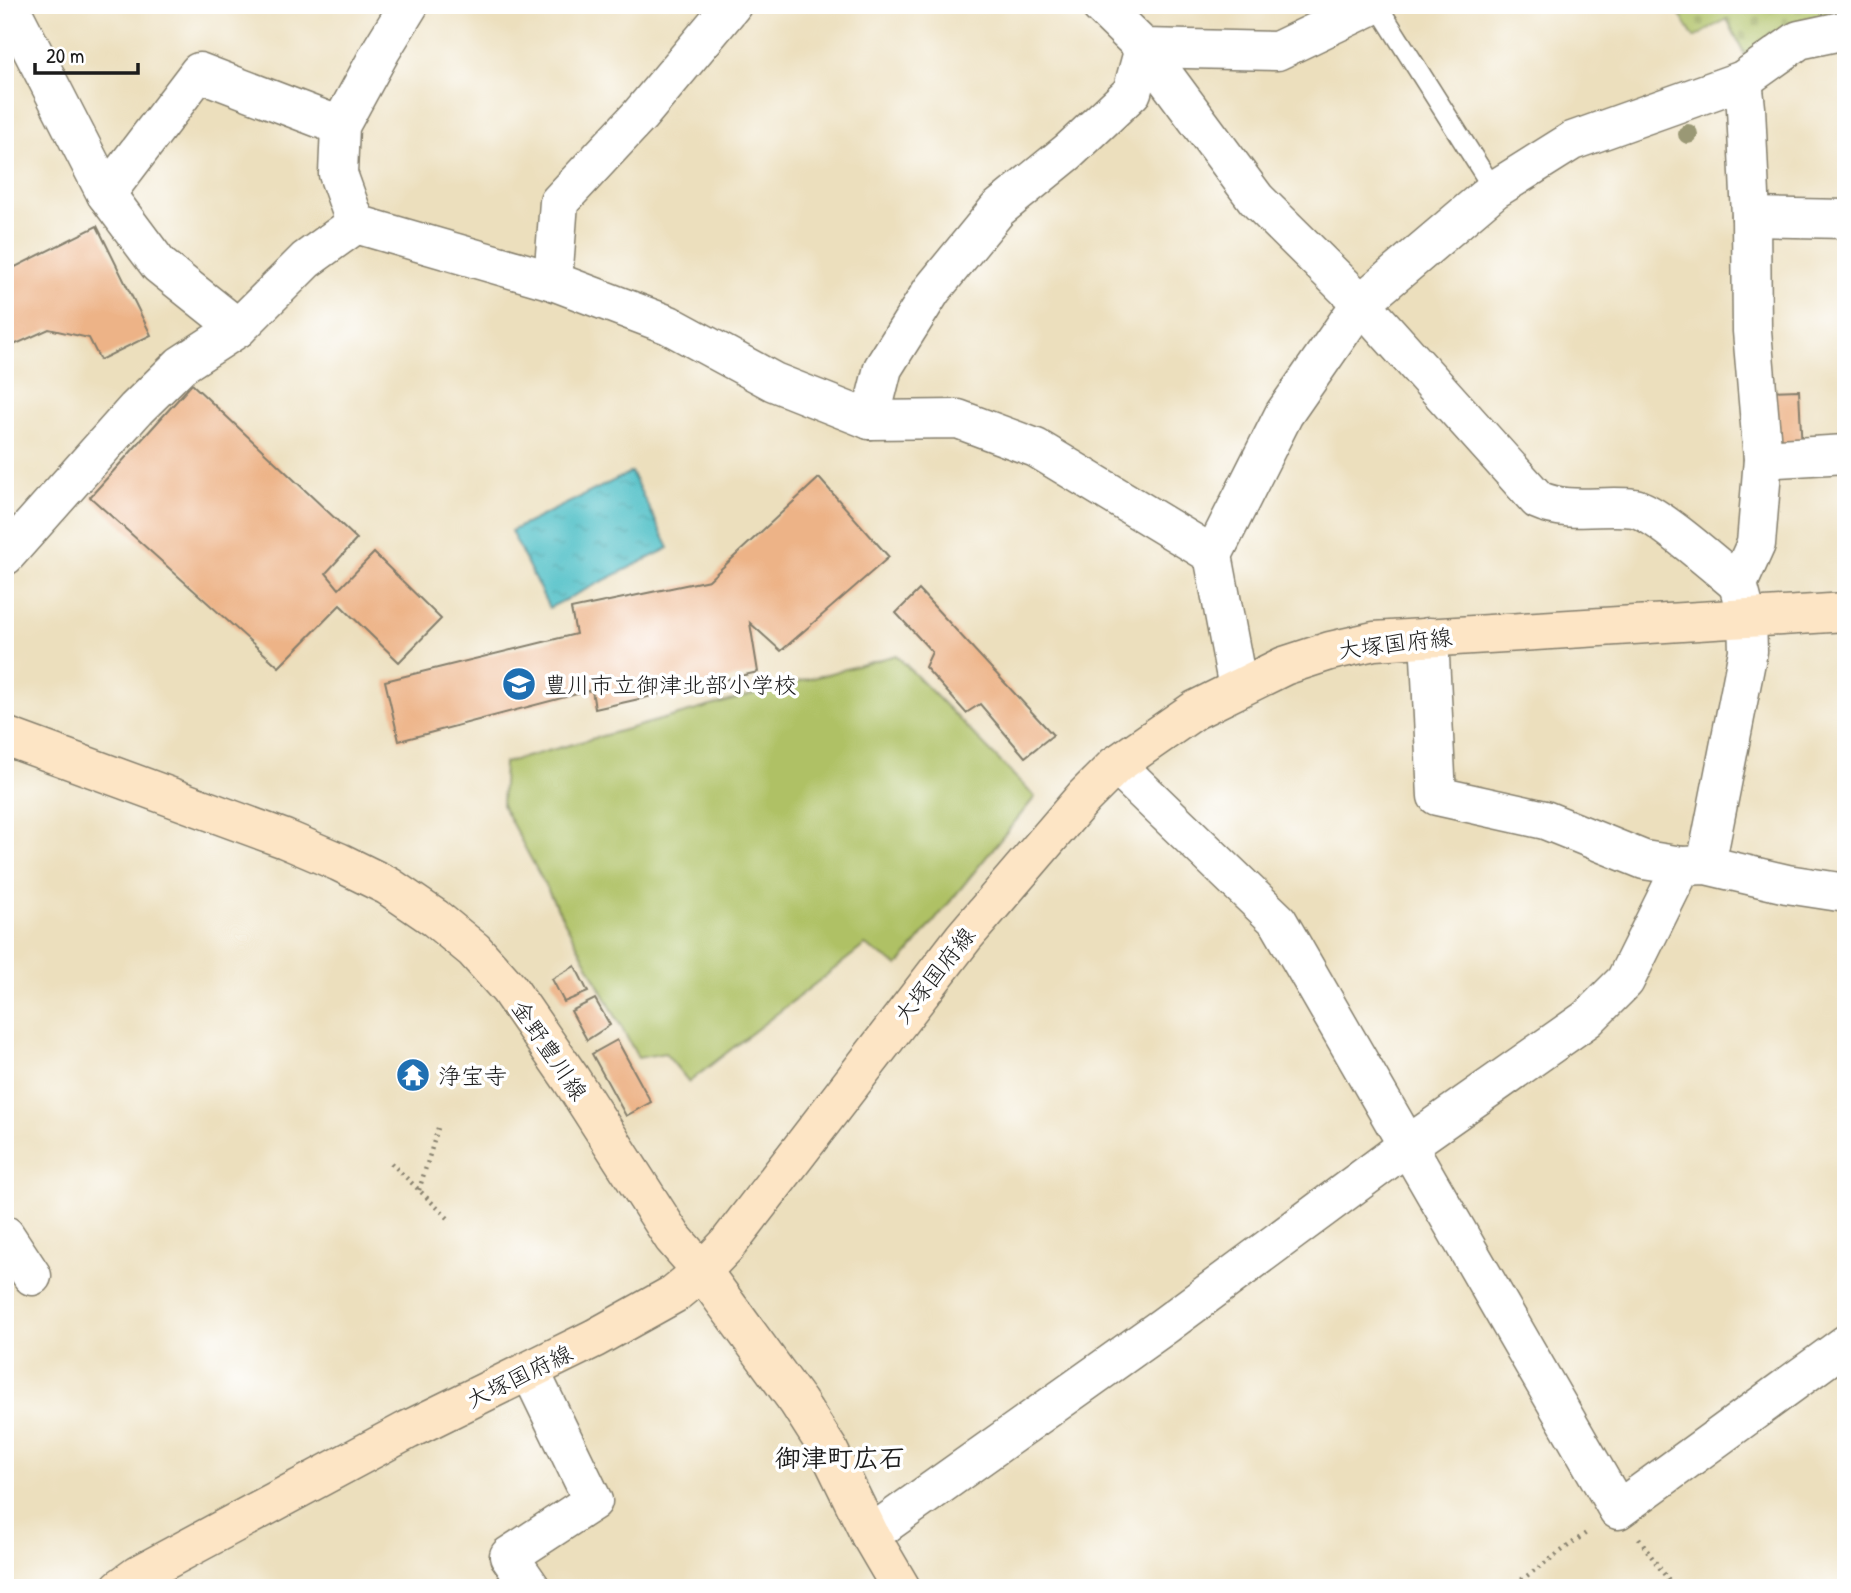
<svg xmlns="http://www.w3.org/2000/svg" width="1851" height="1593" font-family="'Patrick Hand','Klee One',sans-serif">
<style>
.cemetery{fill:url(#cemetery-stones);stroke:#666e40;stroke-width:2}
.garden{fill:#afc165;stroke:#666e40;stroke-width:2}
.water{fill:url(#water-ripples);stroke:#386e72;stroke-width:2}
.building{fill:#edb387}
.lines{fill:none;stroke-linecap:round;stroke-linejoin:round}
.lane-casing{stroke:#847e6c;stroke-width:22}
.street-casing{stroke:#847e6c;stroke-width:41}
.secondary-casing{stroke:#847e6c;stroke-width:41}
.path{stroke:#847e6c;stroke-width:4.5;stroke-dasharray:2 5;stroke-linecap:butt}
.lane{stroke:#fff;stroke-width:19}
.street{stroke:#fff;stroke-width:38}
.secondary{stroke:#fde5c5;stroke-width:38}
.tree{fill:#9a9874}
.labels{text-anchor:middle;dominant-baseline:central;stroke-width:7;stroke-linejoin:round;paint-order:stroke}
.street-label{font-size:23px;fill:#1c1c1c;stroke:#fff}
.poi-label{font-size:23px;fill:#1c1c1c;stroke:#fff;text-anchor:start}
.quarter-label{font-size:26px;font-weight:bold;fill:#1c1c1c;stroke:#fff}
</style>
<defs>
<pattern id="cemetery-stones" width="16" height="16" patternUnits="userSpaceOnUse" patternTransform="scale(1.75)"><rect width="16" height="16" fill="#afc165"/><path d="M2 7V4a2 2 0 0 1 4 0v3zM10 15v-3a2 2 0 0 1 4 0v3z" fill="#96a557"/></pattern>
<pattern id="water-ripples" width="26" height="14" patternUnits="userSpaceOnUse" patternTransform="scale(1.75)"><rect width="26" height="14" fill="#53c1c8"/><path d="M2 4q2-2 4 0t4 0M15 11q2-2 4 0t4 0" fill="none" stroke="#48a5ab"/></pattern>
</defs>
<rect width="100%" height="100%" fill="#fff"/>
<filter id="ink" filterUnits="userSpaceOnUse"><feTurbulence type="fractalNoise" baseFrequency=".0143" numOctaves="2"/><feDisplacementMap in="SourceGraphic" scale="14" xChannelSelector="R" yChannelSelector="G"/><feConvolveMatrix kernelMatrix="1 2 1 2 8 2 1 2 1" color-interpolation-filters="sRGB"/></filter>
<filter id="wash" filterUnits="userSpaceOnUse"><feTurbulence type="fractalNoise" baseFrequency=".00686" numOctaves="4" result="noise"/><feDisplacementMap in="SourceGraphic" scale="28" xChannelSelector="R" yChannelSelector="G"/><feGaussianBlur stdDeviation="1.57" result="paint"/><feColorMatrix in="noise" values="0 0 0 0 0 0 0 0 0 0 0 0 0 0 0 0 0 1.4 0 .05"/><feComposite in="paint" operator="in"/></filter>
<g filter="url(#wash)">
<rect width="100%" height="100%" fill="#ecdfbd"/>
<polygon class="cemetery" points="1846,5 1846,24 1746,57 1727,19 1694,38 1675,6"/>
<polygon class="garden" points="896,655 1035,797 898,966 865,945 689,1082 665,1053 638,1058 502,805 504,763"/>
<polygon class="water" points="631,472 669,548 549,608 511,531"/>
<g id="blocks">
<g class="building">
<polygon points="97,226 151,335 100,360 89,338 49,329 5,349 5,272"/>
<polygon points="192,384 357,539 326,573 339,589 374,553 441,619 399,662 340,605 279,667 90,497"/>
<polygon points="1799,390 1802,452 1769,454 1767,391"/>
<polygon points="819,478 889,557 781,651 750,623 758,672 595,709 592,690 399,741 385,681 576,634 571,609 709,580"/>
<polygon points="919,590 1053,735 1025,757 980,704 966,713 925,667 932,652 896,613"/>
<polygon points="575,966 588,992 564,1002 552,979"/>
<polygon points="595,999 610,1025 587,1040 571,1011"/>
<polygon points="617,1040 651,1102 626,1116 592,1054"/>
</g>
</g>
</g>
<g filter="url(#ink)">
<use href="#blocks" fill-opacity="0" stroke="#847e6c" stroke-width="2"/>
<g class="lines">
<g class="lane-casing">
<polyline id="lane" points="1377,5 1494,190"/>
</g>
<g class="street-casing">
<g id="street">
<polyline points="9,5 106,194 159,265 238,328"/>
<path d="M 1100,5 L 1144,48 L 1256,199 L 1361,303 L 1538,500 C 1569,514 1602,504 1634,508 C 1656,512 1717,567 1738,584"/>
<polyline points="106,194 199,72 340,126"/>
<polyline points="1751,217 1846,219"/>
<polyline points="356,224 338,174 340,126 382,49 409,5"/>
<polyline points="553,281 559,202 640,115 732,5"/>
<polyline points="870,420 883,368 932,290 998,209 1068,152 1132,92 1144,48 1277,51 1373,5"/>
<polyline points="1763,459 1846,454"/>
<polyline points="5,556 136,409 181,365 238,328 306,260 356,224 553,281 669,325 774,382 870,420 958,419 1036,448 1213,555"/>
<polyline points="1429,637 1437,796 1545,820 1644,860 1682,866 1706,865 1787,884 1846,893"/>
<polyline points="1238,688 1213,555 1284,414 1361,303 1494,190 1572,141 1743,80 1799,40 1846,30"/>
<polyline points="1116,765 1278,921 1618,1510 1846,1344"/>
<polyline points="1706,865 1748,651 1747,618 1738,584 1756,544 1763,459 1752,331 1751,217 1746,108 1743,80"/>
<polyline points="5,1235 32,1276"/>
<polyline points="530,1371 593,1501 509,1556 531,1588"/>
<polyline points="870,1535 1164,1326 1408,1145 1587,1019 1625,981 1682,866"/>
</g>
</g>
<g class="secondary-casing">
<g id="secondary">
<polyline points="5,736 285,839 339,862 388,886 435,918 474,950 509,989 571,1079 673,1238 702,1271 798,1402 828,1449 870,1535 901,1588"/>
<polyline points="120,1588 138,1575 408,1430 595,1338 674,1294 702,1271 727,1245 964,937 1084,797 1116,765 1195,710 1284,666 1330,651 1374,641 1846,612"/>
</g>
</g>
<g class="path">
<polyline points="391,1163 450,1220"/>
<polyline points="419,1190 438,1128"/>
<polyline points="1639,1539 1674,1588"/>
<polyline points="1510,1588 1589,1531"/>
</g>
<use href="#lane" class="lane"/>
<use href="#street" class="street"/>
<use href="#secondary" class="secondary"/>
</g>
<circle class="tree" cx="1688" cy="134" r="10"/>
</g>
<defs>
<g id="school-disc" transform="scale(1.75)"><circle r="9.5" fill="#1f6fb2" stroke="#fff"/><path d="M0-5L7-2L0 1L-7-2ZM-4 1L0 2.5L4 1V4Q0 6-4 4Z" fill="#fff"/></g>
<g id="temple-disc" transform="scale(1.75)"><circle r="9.5" fill="#1f6fb2" stroke="#fff"/><path d="M0-6L5-2H3V0L6.5 2.5H4V6H1.5V3h-3V6H-4V2.5H-6.5L-3 0V-2H-5Z" fill="#fff"/></g>
</defs>
<g fill-rule="evenodd">
<use href="#school-disc" x="519" y="684"/>
<use href="#temple-disc" x="413" y="1075"/>
</g>
<g class="labels">
<g class="street-label">
<text transform="translate(1395 643) rotate(-7)">大塚国府線</text>
<text transform="translate(934 975) rotate(-52)">大塚国府線</text>
<text transform="translate(550 1050) rotate(56)">金野豊川線</text>
<text transform="translate(519 1376) rotate(-26)">大塚国府線</text>
</g>
<g class="poi-label">
<text x="544" y="684">豊川市立御津北部小学校</text>
<text x="438" y="1075">浄宝寺</text>
</g>
<g class="quarter-label">
<text x="840" y="1457">御津町広石</text>
</g>
</g>
<rect width="1851" height="1593" fill="none" stroke="#fff" stroke-width="28"/>
<path d="M35 63v10h103v-10" fill="none" stroke="#1c1c1c" stroke-width="3.5"/>
<text x="46" y="63" font-size="21" fill="#1c1c1c" stroke="#ffffff" stroke-width="5" paint-order="stroke">20 m</text>
</svg>
